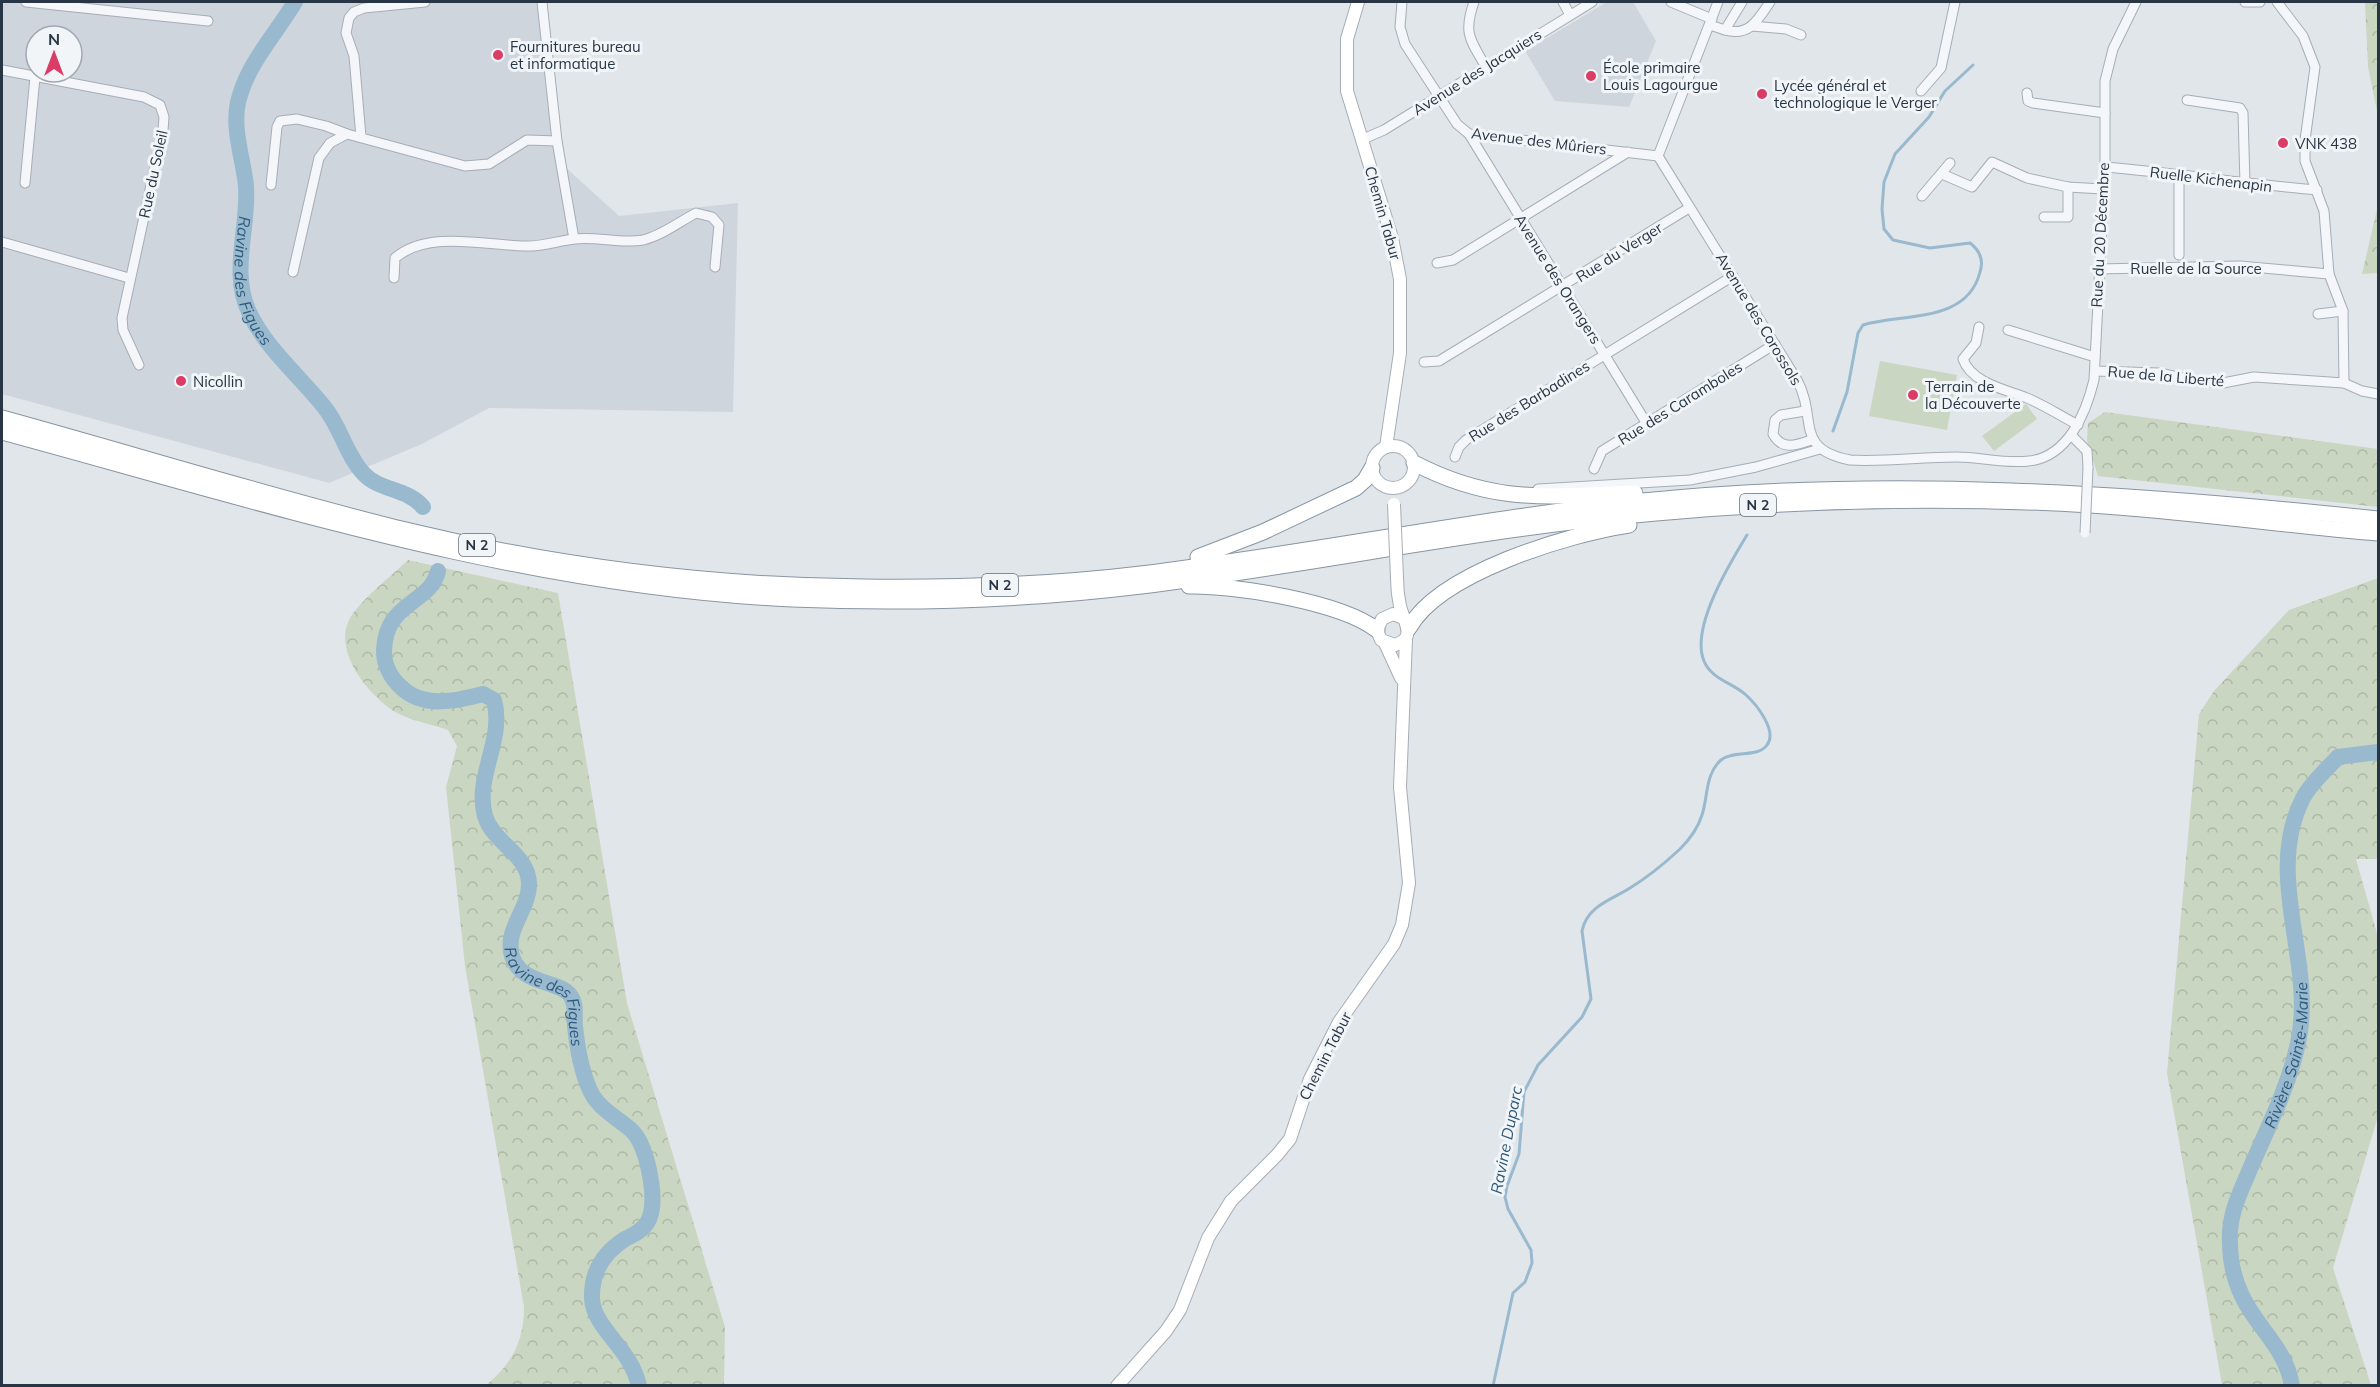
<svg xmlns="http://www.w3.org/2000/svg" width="2380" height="1387" font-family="Mulish,sans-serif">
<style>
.built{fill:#cfd5dd;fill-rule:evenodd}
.forest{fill:url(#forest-crowns)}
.garden{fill:#c9d6c1}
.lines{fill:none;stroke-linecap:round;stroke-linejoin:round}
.stream{stroke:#99b9ce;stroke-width:3}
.river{stroke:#99b9ce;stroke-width:16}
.minor-casing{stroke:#a6adb6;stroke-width:11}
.secondary-casing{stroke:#a6adb6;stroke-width:14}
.trunk-casing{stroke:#8795a3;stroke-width:17}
.minor{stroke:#f4f6f9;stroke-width:9}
.secondary{stroke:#fff;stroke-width:12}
.trunk{stroke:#fff;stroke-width:15}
.minor-bridge-casing{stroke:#a6adb6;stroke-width:11;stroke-linecap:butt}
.secondary-bridge-casing{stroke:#a6adb6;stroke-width:14;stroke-linecap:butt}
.minor-bridge{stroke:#f4f6f9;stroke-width:9}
.secondary-bridge{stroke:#fff;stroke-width:12}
.poi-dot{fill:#da3c65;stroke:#f1f5f8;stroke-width:2}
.labels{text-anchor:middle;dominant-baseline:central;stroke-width:6;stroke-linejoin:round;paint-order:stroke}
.shield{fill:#f1f5f8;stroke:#646f7a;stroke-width:1.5}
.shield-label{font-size:14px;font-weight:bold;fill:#283544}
.poi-label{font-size:15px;fill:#283544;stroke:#f1f5f8;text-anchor:start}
.street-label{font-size:15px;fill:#283544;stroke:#f1f5f8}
.water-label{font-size:16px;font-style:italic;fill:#2e5a7c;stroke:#f1f5f8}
</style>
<defs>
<pattern id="forest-crowns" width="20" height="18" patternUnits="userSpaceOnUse" patternTransform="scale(1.5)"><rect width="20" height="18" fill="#c9d6c1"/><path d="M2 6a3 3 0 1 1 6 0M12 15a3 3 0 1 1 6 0" fill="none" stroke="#adb8a7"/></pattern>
</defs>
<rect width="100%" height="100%" fill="#e1e6eb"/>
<g class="built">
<path d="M 2,2 L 542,2 L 563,165 L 619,216 L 738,203 L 733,412 L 489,408 L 422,444 L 329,483 L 2,394 ZM 36,36 L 72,36 L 72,72 L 36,72 Z"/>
<polygon points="1607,2 1633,2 1656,41 1629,107 1555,101 1525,51"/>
</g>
<g class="forest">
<polygon points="2365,2 2378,2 2378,116 2368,67"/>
<polygon points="2378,205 2378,273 2362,274"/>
<polygon points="2105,412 2378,449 2378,507 2098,476 2087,441 2088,423"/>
<path d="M 408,560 L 558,593 L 627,1003 L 725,1327 L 724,1385 L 486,1385 C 512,1364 524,1341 524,1307 L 465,966 L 446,787 L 457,746 L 448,730 C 431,724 407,720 392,710 C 365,691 328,645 354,612 C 369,593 390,577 408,560 Z"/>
<polygon points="2378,578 2378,859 2356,859 2378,937 2378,1116 2333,1268 2371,1385 2222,1385 2167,1073 2199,714 2214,691 2289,610"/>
</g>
<g class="garden">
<polygon points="1880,361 1957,375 1947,430 1869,416"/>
<polygon points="2026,404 2037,419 1994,451 1982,436"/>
</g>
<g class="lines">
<g class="stream">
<path d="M 1833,431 L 1847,392 L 1858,333 L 1863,325 C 1902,313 1967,324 1980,272 C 1984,260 1979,250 1970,243 L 1930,248 L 1893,240 L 1884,229 L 1882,209 L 1884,182 L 1895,154 L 1929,117 L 1945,91 L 1973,65"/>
<path d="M 1493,1386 L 1513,1293 L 1525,1282 L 1532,1263 L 1531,1250 L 1508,1209 L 1505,1197 L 1507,1186 L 1519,1154 L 1524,1092 L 1538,1065 L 1582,1017 L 1591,999 L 1582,931 C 1587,906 1611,900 1630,888 C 1648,877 1665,863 1680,849 C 1690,839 1698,828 1702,815 C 1708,797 1705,774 1721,760 C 1733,750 1758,758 1767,745 C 1778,731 1756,704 1746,695 C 1733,683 1711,679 1704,661 C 1690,628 1730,563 1747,535"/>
</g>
<g class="river">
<path id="s1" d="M 295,2 C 277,32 250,61 240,95 C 230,125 243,156 246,186 C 249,228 230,272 249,312 C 266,349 300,376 325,408 C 341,428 346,455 364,474 C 380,491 407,488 423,507"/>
<path id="s2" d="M 438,571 C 431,604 385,601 384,651 C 384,665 391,678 401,687 C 423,709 457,701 483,694 L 494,700 C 505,740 474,777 485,816 C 493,843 528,854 529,883 C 530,909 504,929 512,956 C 521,985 558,980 570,995 C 577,1004 574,1016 575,1026 C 577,1046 581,1069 589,1088 C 597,1108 615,1116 630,1129 C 641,1138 646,1156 649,1170 C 652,1185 656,1209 647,1223 C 642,1231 633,1235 625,1239 C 603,1253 591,1272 592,1299 C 594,1329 631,1348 639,1386"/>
<path id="s3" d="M 2292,1386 C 2286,1348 2257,1328 2242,1296 C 2234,1279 2230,1261 2230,1243 C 2228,1213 2242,1189 2253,1162 C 2270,1123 2289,1085 2298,1043 C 2316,962 2263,877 2303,798 C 2311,783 2327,769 2338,757 L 2378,752"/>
</g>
<g class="minor-casing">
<g id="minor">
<polyline points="26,2 208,21"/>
<polyline points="542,2 557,141 574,239"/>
<polyline points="1402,2 1400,27 1405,44 1457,124 1469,134 1658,156"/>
<path d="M 1474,2 C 1463,33 1470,40 1486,67"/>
<polyline points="1563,2 1570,15"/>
<polyline points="1671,2 1712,19"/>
<polyline points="2245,2 2260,2"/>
<polyline points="2277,2 2303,36 2315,67 2305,140 2305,161 2324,211 2329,274 2343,311 2344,383"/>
<polyline points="1710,25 1725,30 1742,2"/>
<polyline points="1752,26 1786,29 1801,35"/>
<path d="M 1725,30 C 1749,37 1758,20 1770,2"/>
<polyline points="2,70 144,97 160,105 164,117 163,130 122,318 123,330 139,365"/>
<polyline points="1921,91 1941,68 1955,2"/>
<polyline points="2027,93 2028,101 2033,103 2105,113"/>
<polyline points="2187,100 2240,108 2243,113 2245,184"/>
<polyline points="1469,134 1647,424"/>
<polyline points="361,137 354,56 346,33 349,18 354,12 364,8 425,2"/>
<polyline points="1361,140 1384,130 1592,2"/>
<path d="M 1658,156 L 1797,380 C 1818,418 1793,449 1850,460 C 1885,462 1920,457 1956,457 C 1980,457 2005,464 2029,461 C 2068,457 2086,413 2094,380 L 2105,167 L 2105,81 L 2113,49 L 2136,2"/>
<polyline points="1658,156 1718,2"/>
<path d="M 2105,167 C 2175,173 2246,184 2317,190"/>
<polyline points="1942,174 1972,187 1992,162 2027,178 2068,187 2102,189"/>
<polyline points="25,183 35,77"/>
<polyline points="271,185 277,127 280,121 297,119 326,126 347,134 465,166 489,164 527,140 557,141"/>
<polyline points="1922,196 1950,163"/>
<polyline points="2044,217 2068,217 2068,187"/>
<polyline points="2,242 129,278"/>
<polyline points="2179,255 2179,174"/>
<polyline points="1437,263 1453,260 1628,152"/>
<polyline points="2098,269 2240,266 2329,274"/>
<polyline points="293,272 319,158 330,143 347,134"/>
<path d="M 394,278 L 395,258 C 428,230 484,245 524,246 C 542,247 557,241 574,239 C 597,236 620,244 643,240 C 661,236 679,222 696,213 L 712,217 L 719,225 L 715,267"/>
<polyline points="2318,314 2343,311"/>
<path d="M 1979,327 L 1976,343 L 1963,359 C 1971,383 2007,390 2027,398 C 2044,405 2061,416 2078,425"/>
<polyline points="2008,330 2095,357"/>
<polyline points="1424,362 1439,361 1689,208"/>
<polyline points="2095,371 2159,373 2192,380 2223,383 2254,377 2344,383 2362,391 2378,394"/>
<path d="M 1805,411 L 1781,415 L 1775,420 L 1773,434 C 1782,451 1797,445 1811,440"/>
<polyline points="2071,435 2087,451 2088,468"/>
<polyline points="1455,457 1459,447 1466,440 1733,276"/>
<polyline points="1594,469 1602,451 1775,344"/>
<polyline points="1538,489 1690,480 1756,467 1820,449"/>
</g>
</g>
<g class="secondary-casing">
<g id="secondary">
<polyline points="1358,2 1347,39 1347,91 1392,238 1400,279 1400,353 1386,447"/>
<circle cx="1393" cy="467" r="21"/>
<path d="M 1397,578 C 1397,587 1398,597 1400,606 C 1404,622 1417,638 1395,645 L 1381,640 L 1377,630 L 1382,619 L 1393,614 L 1403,618"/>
<polyline points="1385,643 1401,678"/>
<polyline points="1117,1386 1166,1331 1180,1310 1208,1238 1231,1201 1277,1155 1290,1139 1310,1079 1339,1022 1394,944 1402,925 1409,883 1400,787 1406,639"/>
</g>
</g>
<g class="trunk-casing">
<g id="trunk">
<path d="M 2,418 C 133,454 265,495 397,528 C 549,565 707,586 864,587 C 956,588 1050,585 1141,574 C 1309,553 1475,519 1643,501 C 1889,476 2134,493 2378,519"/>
<path d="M 2,432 C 261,502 522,587 792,599 C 908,604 1026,600 1141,586 C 1313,565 1483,528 1656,513 C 1800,500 1945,496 2090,505 C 2186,511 2282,525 2378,533"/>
<path d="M 1414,463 C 1495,505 1547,496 1635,493"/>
<polyline points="1198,557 1263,532 1356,488 1365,480 1372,468"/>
<path d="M 1189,586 C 1235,585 1341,602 1377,630"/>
<path d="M 1409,628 C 1439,573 1569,534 1629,525"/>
</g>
</g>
<use href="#minor" class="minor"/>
<use href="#secondary" class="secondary"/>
<use href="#trunk" class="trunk"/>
<g class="minor-bridge-casing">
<polyline id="minor-bridge" points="2085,533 2088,468"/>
</g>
<g class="secondary-bridge-casing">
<polyline id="secondary-bridge" points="1394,504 1397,578"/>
</g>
<use href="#minor-bridge" class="minor-bridge"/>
<use href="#secondary-bridge" class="secondary-bridge"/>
</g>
<g class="poi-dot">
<circle cx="498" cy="55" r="6"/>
<circle cx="1591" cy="76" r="6"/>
<circle cx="1762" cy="94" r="6"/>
<circle cx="2283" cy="143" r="6"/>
<circle cx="181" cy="381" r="6"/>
<circle cx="1913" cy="395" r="6"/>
</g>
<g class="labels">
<g class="shield">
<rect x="1740" y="494" width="36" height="22" rx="4.5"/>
<rect x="459" y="534" width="36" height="22" rx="4.5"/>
<rect x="982" y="574" width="36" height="22" rx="4.5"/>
</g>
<g class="shield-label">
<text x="1758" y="505">N 2</text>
<text x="477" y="545">N 2</text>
<text x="1000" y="585">N 2</text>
</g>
<g class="poi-label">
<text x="510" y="46">Fournitures bureau<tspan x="510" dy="17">et informatique</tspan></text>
<text x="1603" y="67">École primaire<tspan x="1603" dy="17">Louis Lagourgue</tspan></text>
<text x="1774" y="85">Lycée général et<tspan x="1774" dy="17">technologique le Verger</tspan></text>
<text x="2295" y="143">VNK 438</text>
<text x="193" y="381">Nicollin</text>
<text x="1925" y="386">Terrain de<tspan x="1925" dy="17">la Découverte</tspan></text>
</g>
<g class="street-label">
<text transform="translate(1477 72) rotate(-32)">Avenue des Jacquiers</text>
<text transform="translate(1539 141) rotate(7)">Avenue des Mûriers</text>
<text transform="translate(153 174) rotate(-78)">Rue du Soleil</text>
<text transform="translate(2211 179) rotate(7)">Ruelle Kichenapin</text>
<text transform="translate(1383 213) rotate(74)">Chemin Tabur</text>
<text transform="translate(2100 235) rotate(-87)">Rue du 20 Décembre</text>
<text transform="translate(1619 252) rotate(-32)">Rue du Verger</text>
<text x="2196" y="268">Ruelle de la Source</text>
<text transform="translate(1558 279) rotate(58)">Avenue des Orangers</text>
<text transform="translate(1759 319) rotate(59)">Avenue des Corossols</text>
<text transform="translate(2166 376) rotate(5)">Rue de la Liberté</text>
<text transform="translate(1529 401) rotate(-32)">Rue des Barbadines</text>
<text transform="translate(1680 403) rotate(-32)">Rue des Caramboles</text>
<text transform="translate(1325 1056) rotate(-63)">Chemin Tabur</text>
</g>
<g class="water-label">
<text stroke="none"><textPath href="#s1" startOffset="298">Ravine des Figues</textPath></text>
<text stroke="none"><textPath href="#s2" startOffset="574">Ravine des Figues</textPath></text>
<text stroke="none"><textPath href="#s3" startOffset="357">Rivière Sainte-Marie</textPath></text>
<text transform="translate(1506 1140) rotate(-79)">Ravine Duparc</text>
</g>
</g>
<rect width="2380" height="1387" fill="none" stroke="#283544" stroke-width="6"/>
<g transform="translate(54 54)"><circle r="28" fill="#f1f5f8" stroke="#a1a8b0" stroke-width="1.5"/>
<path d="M0-4.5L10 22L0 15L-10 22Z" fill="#da3c65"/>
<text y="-9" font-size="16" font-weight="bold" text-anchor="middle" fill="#283544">N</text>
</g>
</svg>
